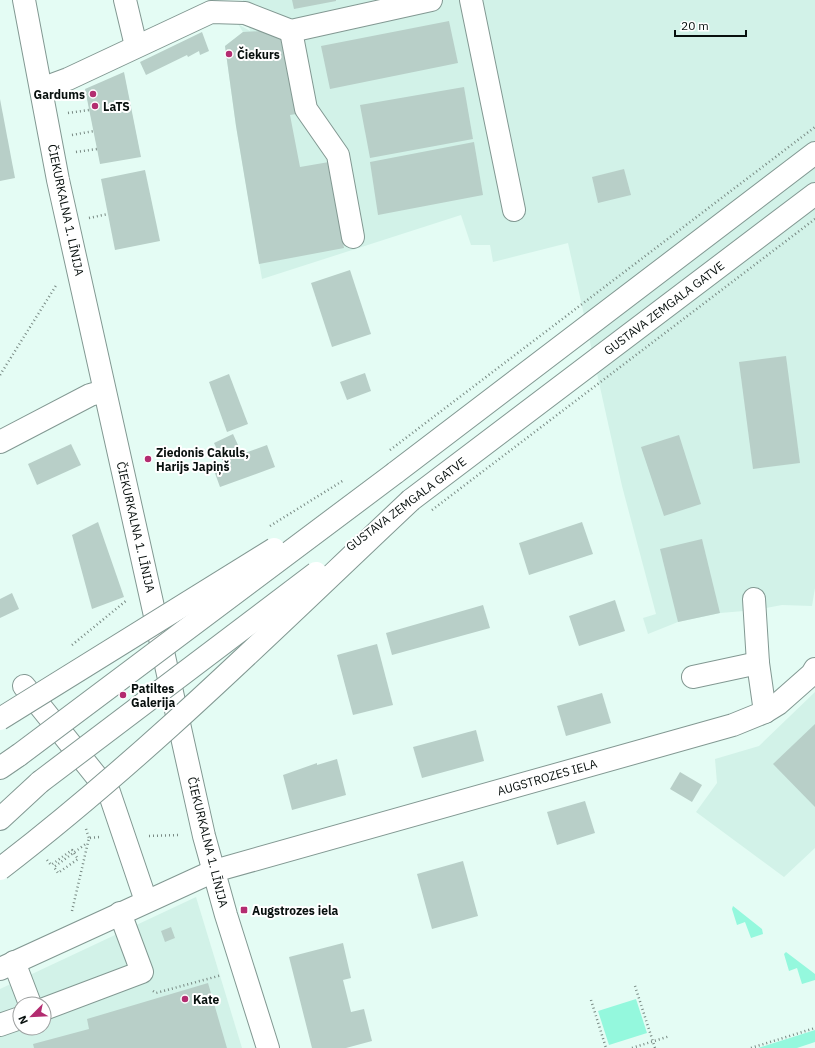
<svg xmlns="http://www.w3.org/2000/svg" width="815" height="1048" font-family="'IBM Plex Sans',sans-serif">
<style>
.built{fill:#d2f2e8;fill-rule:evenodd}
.green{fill:#94f8dd}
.building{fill:#b8cfc8}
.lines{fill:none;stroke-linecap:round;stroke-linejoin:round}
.minor-casing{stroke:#829892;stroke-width:24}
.major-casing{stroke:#829892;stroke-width:24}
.path{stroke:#788983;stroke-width:2.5;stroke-dasharray:1 3;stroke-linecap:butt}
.minor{stroke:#fff;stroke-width:22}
.major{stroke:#fff;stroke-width:22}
.major-bridge-casing{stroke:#829892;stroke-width:24;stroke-linecap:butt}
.path-bridge{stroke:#788983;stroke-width:2.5;stroke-dasharray:1 3;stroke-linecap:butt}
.major-bridge{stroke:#fff;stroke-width:22}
.poi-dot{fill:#b32c70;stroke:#fff;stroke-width:1.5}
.labels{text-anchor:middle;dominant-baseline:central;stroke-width:4;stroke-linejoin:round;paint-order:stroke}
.poi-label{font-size:12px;font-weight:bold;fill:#08100e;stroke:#fff;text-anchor:start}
.street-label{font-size:12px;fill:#08100e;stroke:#fff}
</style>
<rect width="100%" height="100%" fill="#e4fcf4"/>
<g class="built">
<polygon points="243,0 815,0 815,588 812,606 782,605 756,610 720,613 678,622 648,634 643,618 656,614 622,486 568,243 493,262 490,245 471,245 461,215 262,279 236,126 225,46 243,32 238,24 250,31"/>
<polygon points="815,692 815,848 784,877 696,812 717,783 715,759 759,746"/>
<path d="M 196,897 L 242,1048 L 0,1048 L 0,989 ZM 20,1004 L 44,1004 L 44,1028 L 20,1028 Z"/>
</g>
<g class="green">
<polygon points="733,906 762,929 763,934 751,938 745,922 737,925 732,909"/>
<polygon points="786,952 815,974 815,980 802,984 797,968 789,971 784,954"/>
<polygon points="636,999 647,1033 609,1045 598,1011"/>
<polygon points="815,1030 815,1042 797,1048 758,1048"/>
</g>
<g class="building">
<polygon points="292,0 336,0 336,1 294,9"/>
<polygon points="449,21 458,63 330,89 321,46"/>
<polygon points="261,31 281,39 296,114 290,115 300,167 329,162 344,248 259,264 236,126 225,46 243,32"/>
<polygon points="202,32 209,51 200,55 199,51 188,57 187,55 146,75 140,62"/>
<polygon points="124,72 141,157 100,164 85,89"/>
<polygon points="464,87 473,139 370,158 360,105"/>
<polygon points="0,99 15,178 0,181"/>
<polygon points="474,142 483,195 378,215 370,162"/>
<polygon points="624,169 631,195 598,203 592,177"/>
<polygon points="145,170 160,241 115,250 101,179"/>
<polygon points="350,270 371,334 332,347 311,283"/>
<polygon points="786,356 800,463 753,469 739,362"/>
<polygon points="365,373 371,391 347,400 340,382"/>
<polygon points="229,374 248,424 227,432 209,382"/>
<polygon points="233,434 242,454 267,445 275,467 220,487 212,465 223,462 214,443"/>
<polygon points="679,435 701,504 664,516 641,447"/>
<polygon points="71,444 81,465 37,485 28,464"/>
<polygon points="98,522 124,597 92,609 72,535"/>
<polygon points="582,522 593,554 529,575 519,543"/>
<polygon points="702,539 720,613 678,622 660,549"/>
<polygon points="12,593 19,609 0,618 0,599"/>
<polygon points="615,600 625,631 579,646 569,616"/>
<polygon points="483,605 490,628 392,655 386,633"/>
<polygon points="377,644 393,705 353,715 337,655"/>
<polygon points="602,693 611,723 566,736 557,706"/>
<polygon points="815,724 815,807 773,764"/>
<polygon points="476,730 484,761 422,778 413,747"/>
<polygon points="337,759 346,795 292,810 283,775 317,763 317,765"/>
<polygon points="680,772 702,785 692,802 670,789"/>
<polygon points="585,801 595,833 557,845 547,812"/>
<polygon points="463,861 478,916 432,929 417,874"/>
<polygon points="171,927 175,938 165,942 161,931"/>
<polygon points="343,943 351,978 343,980 351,1012 364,1009 372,1041 346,1048 312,1048 289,957"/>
<polygon points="208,983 227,1048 34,1048 33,1044 89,1029 87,1019"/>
</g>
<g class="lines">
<g class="minor-casing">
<g id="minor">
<polyline points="24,0 58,180 204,836 226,915 268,1048"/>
<polyline points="125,0 136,46"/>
<polyline points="471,0 514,210"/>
<polyline points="291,31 306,109 338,155 353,237"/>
<polyline points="41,89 68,79 211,12 245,13 291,31 431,0"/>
<polyline points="0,442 90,395 104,391"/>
<polyline points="754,599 758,663 765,712"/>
<polyline points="693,677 758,663"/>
<polyline points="24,686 109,792 146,901"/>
<polyline points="14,962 30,1004"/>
<polyline points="0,969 214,871 733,725 765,712 778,704 812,674 815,669"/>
<polyline points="44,1009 142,972 120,913"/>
<polyline points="0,1025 20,1018"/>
</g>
</g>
<g class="major-casing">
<g id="major">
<polyline points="395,473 815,153"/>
<polyline points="411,500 815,194"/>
<polyline points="0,768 19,755"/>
<polyline points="0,819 40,782"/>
</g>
</g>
<g class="path">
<polyline points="68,113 89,110"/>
<polyline points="72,135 94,131"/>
<polyline points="76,152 97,149"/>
<polyline points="89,218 108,214"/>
<polyline points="0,375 57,284"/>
<polyline points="72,645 127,600"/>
<polyline points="86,829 89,838"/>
<polyline points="149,836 180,835"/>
<polyline points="47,860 51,865 72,850 78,859 58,873 54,867 87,843"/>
<polyline points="72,911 89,838 100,837"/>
<polyline points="635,986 655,1048"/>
<polyline points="153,991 156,993 222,975"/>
<polyline points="591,1000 606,1048"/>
<polyline points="632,1048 670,1036"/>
<polyline points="751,1048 815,1028"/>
</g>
<use href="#minor" class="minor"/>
<use href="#major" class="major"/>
<g class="major-bridge-casing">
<g id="major-bridge">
<polyline points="0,719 274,549"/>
<polyline points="19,755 395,473"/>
<polyline points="40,782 316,573"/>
<path d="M 0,869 C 146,757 277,626 411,500"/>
</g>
</g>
<g class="path-bridge">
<polyline points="390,450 815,127"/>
<polyline points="432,510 815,219"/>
<polyline points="270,526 344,480"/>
</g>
<use href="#major-bridge" class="major-bridge"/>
</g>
<g class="poi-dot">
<circle cx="229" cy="54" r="4"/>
<circle cx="93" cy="94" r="4"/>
<circle cx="95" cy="106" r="4"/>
<circle cx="148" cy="459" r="4"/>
<circle cx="123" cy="695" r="4"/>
<rect x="240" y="906" width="8" height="8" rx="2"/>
<circle cx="185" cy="999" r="4"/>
</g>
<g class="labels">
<g class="poi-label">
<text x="237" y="54">Čiekurs</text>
<text x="85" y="94" text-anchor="end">Gardums</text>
<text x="103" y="106">LaTS</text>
<text x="156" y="452">Ziedonis Cakuls,<tspan x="156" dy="14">Harijs Japiņš</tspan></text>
<text x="131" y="688">Patiltes<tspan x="131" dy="14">Galerija</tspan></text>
<text x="252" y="910">Augstrozes iela</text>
<text x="193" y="999">Kate</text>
</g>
<g class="street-label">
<text transform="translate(66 210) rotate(78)">ČIEKURKALNA 1. LĪNIJA</text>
<text transform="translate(664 308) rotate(-37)">GUSTAVA ZEMGALA GATVE</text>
<text transform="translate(406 504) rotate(-37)">GUSTAVA ZEMGALA GATVE</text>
<text transform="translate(136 527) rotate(77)">ČIEKURKALNA 1. LĪNIJA</text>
<text transform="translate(547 777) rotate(-16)">AUGSTROZES IELA</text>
<text transform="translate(208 842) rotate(76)">ČIEKURKALNA 1. LĪNIJA</text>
</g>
</g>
<g transform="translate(32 1016) rotate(246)"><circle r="19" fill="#ffffff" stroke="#9c9f9f"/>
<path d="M0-3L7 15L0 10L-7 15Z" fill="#b32c70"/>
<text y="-6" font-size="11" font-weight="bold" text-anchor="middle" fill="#08100e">N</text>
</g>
<path d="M675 30v6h71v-6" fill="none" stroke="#08100e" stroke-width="2"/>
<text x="681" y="30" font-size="12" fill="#08100e" stroke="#ffffff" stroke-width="3" paint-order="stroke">20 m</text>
</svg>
